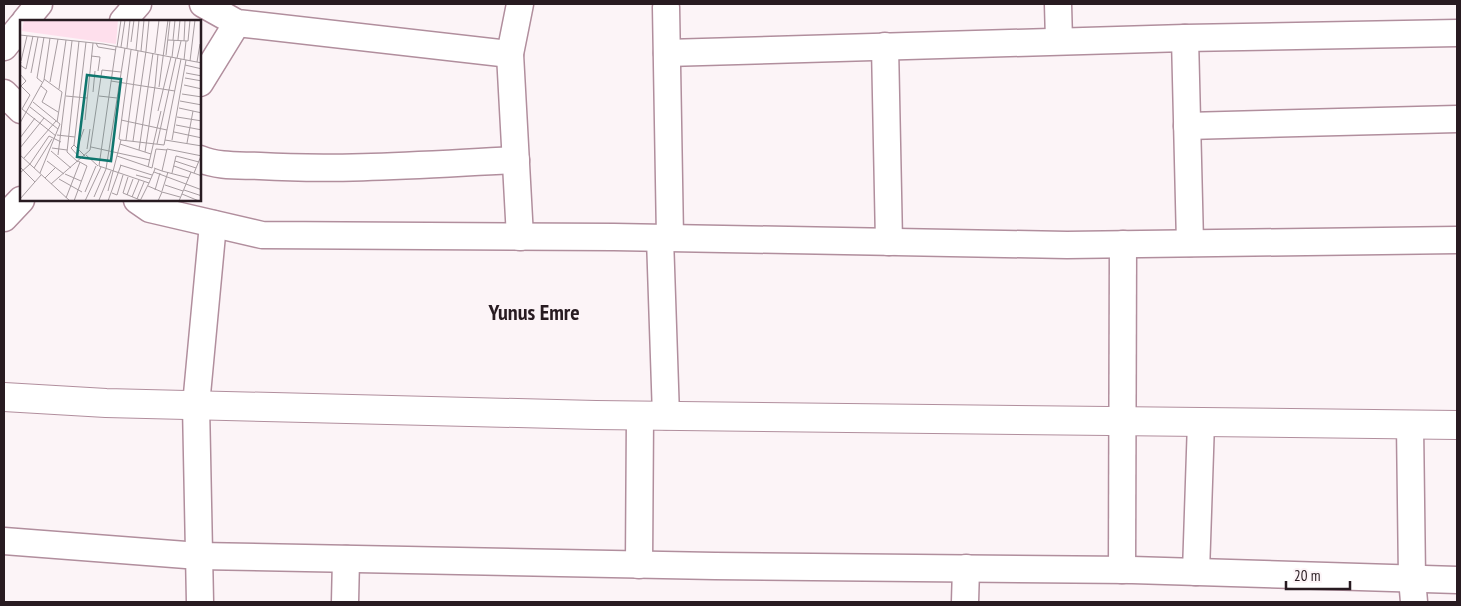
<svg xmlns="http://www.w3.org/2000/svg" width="1461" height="606" font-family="'PT Sans Narrow',sans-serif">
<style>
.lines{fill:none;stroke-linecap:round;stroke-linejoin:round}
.minor-casing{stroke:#b18e9d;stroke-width:29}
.major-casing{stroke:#b18e9d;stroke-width:30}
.minor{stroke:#fff;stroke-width:26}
.major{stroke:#fff;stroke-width:28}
.labels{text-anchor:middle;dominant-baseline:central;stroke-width:5;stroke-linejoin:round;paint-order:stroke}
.district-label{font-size:22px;font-weight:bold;fill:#281b21;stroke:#fcf4f7}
.inset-road{fill:none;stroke:#a79da1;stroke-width:1}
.view{fill:#0f766e;fill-opacity:0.15;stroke:#0f766e;stroke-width:2.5}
.inset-edge{fill:none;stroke:#281b21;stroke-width:2.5}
</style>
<rect width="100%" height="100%" fill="#fcf4f7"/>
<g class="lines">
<g class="minor-casing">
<g id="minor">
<polyline points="203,4 237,23 510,54"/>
<polyline points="1058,4 1059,41"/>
<polyline points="666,7 670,238"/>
<polyline points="25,21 39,4"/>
<polyline points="123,21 138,4"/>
<polyline points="1185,38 1190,243"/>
<polyline points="885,46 889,242"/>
<polyline points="4,47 21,26"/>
<polyline points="667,53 1185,38 1457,33"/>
<polyline points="200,83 237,23"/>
<polyline points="4,93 21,110"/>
<polyline points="1187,126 1457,119"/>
<path d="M 200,159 C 219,167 240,165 260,166 C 345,171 431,164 516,160"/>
<polyline points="137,200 150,209 262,235 614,237 1067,245 1457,240"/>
<polyline points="4,218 21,200"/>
<polyline points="520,237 510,54 520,4"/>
<polyline points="660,238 666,416"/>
<polyline points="1410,425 1412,578 1414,602"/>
<polyline points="4,541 199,556 715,566 1132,570 1457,580"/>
<polyline points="639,565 640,416"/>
<polyline points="1122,570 1123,244"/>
<polyline points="1196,572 1201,422"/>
<polyline points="200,602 196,405 213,224"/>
<polyline points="345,602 346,559"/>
<polyline points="965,602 966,568"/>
</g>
</g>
<g class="major-casing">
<polyline id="major" points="4,397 106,403 596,415 1457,425"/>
</g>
<use href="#minor" class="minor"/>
<use href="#major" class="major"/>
</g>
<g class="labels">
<g class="district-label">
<text x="534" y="312">Yunus Emre</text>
</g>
</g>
<g transform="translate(20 20)">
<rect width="181" height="181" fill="#fcf4f7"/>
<path d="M 4,0 L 98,0 L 96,24 L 2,11 Z" fill="#fedfec"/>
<path class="inset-road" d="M 0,15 L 83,24 L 182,43M 148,20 L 168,21 L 170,0M 153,20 L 155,0M 158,20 L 160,0M 164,21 L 165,0M 111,22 L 114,0M 76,23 L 78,27 L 96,30M 96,27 L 79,146 L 129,163 L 135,149M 97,27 L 101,0M 101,27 L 105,0M 107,28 L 110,0M 116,30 L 119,0M 121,31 L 124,0M 126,31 L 129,0M 135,33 L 139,0M 146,35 L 150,0M 71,36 L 80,37 L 78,51M 152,37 L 154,20M 157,38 L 161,21M 164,40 L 166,21M 1,41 L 7,16M 170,41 L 175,0M 1,42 L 0,45 L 6,49 L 13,16M 177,42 L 180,24M 165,45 L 182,49M 11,53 L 18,17M 166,53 L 182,56M 0,54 L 6,61 L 1,66M 165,58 L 182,61M 24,59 L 42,72 L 37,102M 91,61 L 155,71M 22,62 L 17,58 L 24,17M 30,62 L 38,19M 0,65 L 10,75 L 2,89 L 36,116M 164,65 L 182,69M 21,66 L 27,71 L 22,82 L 38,92M 135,66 L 138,34M 139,67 L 148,0M 39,69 L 46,20M 73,72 L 75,51M 162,74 L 182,77M 46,76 L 67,78M 79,76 L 97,78M 160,81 L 182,85M 13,82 L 40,104 L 20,153M 159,88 L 182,93M 138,91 L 151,37M 157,97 L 182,101M 24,98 L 38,109M 65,100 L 73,23M 101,100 L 147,110M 0,103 L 24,60 L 30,18M 156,105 L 182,110M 154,112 L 182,118M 37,115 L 55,117M 0,118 L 15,98M 101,120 L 144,125 L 161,39M 106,120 L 118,31M 145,120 L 182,126M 152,120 L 166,40M 113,121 L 126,31M 167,123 L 173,91M 100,124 L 131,134M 137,124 L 156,38M 54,125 L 51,128 L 61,139M 71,127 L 130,140M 0,128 L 24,98 L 10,87M 32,128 L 47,130M 57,128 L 64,109M 67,129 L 70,109M 119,130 L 133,33M 31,131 L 51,148M 125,132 L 135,66M 0,135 L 50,181M 38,135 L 52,21M 66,135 L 78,146M 65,136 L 54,125 L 66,22M 97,136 L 132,148 L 136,129 L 147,130M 156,136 L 179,142M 4,138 L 36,101M 27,141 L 44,154M 155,141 L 176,148M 58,142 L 47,132 L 59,21M 100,145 L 132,155M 154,146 L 182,156M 0,147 L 15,162M 128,147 L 141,91M 14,148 L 32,119M 134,148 L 142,151 L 147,129 L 182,136M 142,151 L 169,158M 134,152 L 182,170M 0,153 L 10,144 L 29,116 L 41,122M 152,153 L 156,136M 174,153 L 181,136M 45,154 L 61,161M 116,155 L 131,159M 108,157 L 103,173 L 120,180M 25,158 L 36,147M 39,159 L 62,172M 31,164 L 70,130 L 82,50 L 101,52M 145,165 L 163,171M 128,166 L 142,172 L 138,181M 135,170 L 140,153M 164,170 L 182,176M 88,171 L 101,120 L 99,119 L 111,30M 142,171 L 148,152M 65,172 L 76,146M 142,172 L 160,177M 92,173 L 97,175 L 103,155M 162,174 L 179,181M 107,175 L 113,159M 74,177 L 86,149 L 105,28M 112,177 L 119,160M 46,178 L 60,142M 0,179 L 21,155M 117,179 L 124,162M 79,180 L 91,151M 54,181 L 67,146 L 58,141M 65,181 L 81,147M 88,181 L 101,145M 120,181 L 129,163M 159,181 L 171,152"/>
<path class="view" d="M 67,55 L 101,59 L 91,141 L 57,137 Z"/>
<rect width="181" height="181" class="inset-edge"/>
</g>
<rect width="1461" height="606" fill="none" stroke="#281b21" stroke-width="10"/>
<path d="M1286 581v8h64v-8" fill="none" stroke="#281b21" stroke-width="2.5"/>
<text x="1294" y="581" font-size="15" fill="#281b21" stroke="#fcf4f7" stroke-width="4" paint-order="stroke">20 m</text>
</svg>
